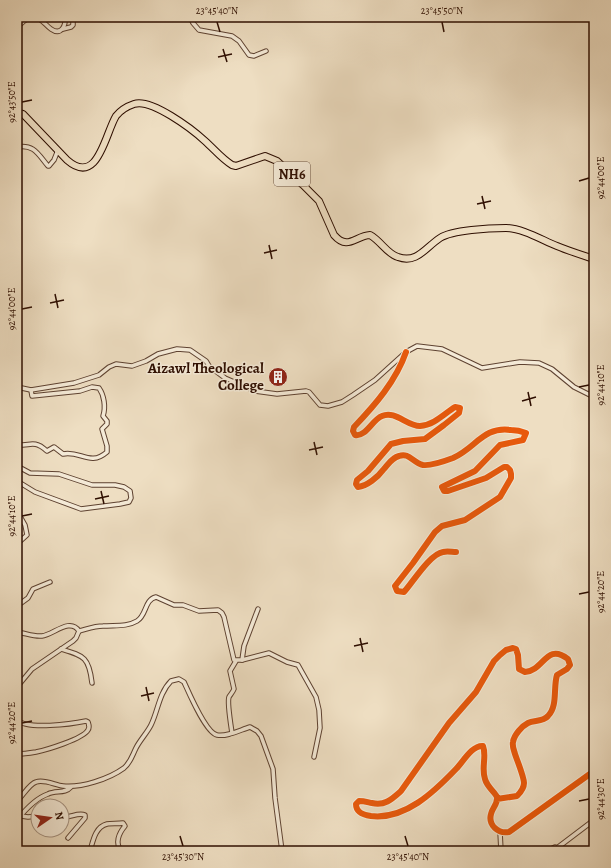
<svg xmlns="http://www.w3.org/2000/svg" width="611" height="868" font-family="Alegreya,serif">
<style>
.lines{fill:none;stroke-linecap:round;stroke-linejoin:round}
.minor-casing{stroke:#5e4231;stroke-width:5.5}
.trunk-casing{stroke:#2e0e01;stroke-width:8}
.minor{stroke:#f4ead7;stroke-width:3.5}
.trunk{stroke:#eedec2;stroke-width:6}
.cycleway-casing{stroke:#f4ead7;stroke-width:8}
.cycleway{stroke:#e8590c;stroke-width:6}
.ticks{fill:none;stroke:#2e0e01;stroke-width:1.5}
.labels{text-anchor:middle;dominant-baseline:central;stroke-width:3;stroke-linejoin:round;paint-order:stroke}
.shield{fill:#f4ead7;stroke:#695041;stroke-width:1}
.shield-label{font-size:14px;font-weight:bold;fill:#2e0e01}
.poi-label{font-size:15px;font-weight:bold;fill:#2e0e01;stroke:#f4ead7;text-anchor:end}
.neatline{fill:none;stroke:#2e0e01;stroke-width:1.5}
.ticks-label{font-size:10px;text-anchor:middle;fill:#2e0e01}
</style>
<rect width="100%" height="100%" fill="#eedec2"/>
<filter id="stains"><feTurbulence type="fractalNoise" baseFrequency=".005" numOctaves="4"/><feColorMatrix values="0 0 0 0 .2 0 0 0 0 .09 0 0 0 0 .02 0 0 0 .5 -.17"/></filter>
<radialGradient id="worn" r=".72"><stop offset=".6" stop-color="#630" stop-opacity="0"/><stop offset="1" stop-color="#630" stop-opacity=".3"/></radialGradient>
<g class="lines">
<g class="minor-casing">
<g id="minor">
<polyline points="190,17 193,23 199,30 232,36 239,41 249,55 254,56 266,51"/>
<polyline points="403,17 406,17"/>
<path d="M 17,27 C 22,23 27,17 33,17 C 41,17 45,25 51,29 C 61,36 66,26 65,17"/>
<polyline points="63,29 71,27 73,25 73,17"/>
<path d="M 17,147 C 34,144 38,154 48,166 L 49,166 L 54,160 L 58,150"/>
<path d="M 406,352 C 396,381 375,405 354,427 L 353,431 L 355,435 C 366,437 372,420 382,416 C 395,410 407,426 420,426 C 434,425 444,414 455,407 L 460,408 L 459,413 L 444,425 L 425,439 L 403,441 L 391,444 L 368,471 L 357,480 L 356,484 L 358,487 C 367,486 378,477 383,470 C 388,465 391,458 399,456 C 409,452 413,463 423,465 C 431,466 445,461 453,458 C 476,448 483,426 511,430 C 516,430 521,431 526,433 L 523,440 L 500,445 L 475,471 L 442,487 L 444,491 L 448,491 L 486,478 L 504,467 L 507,467 L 510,470 L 511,474 L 511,478 L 500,497 L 465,520 L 442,526 L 435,532 L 413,563 L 395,586 L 397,591 L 404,592 C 413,582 430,554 443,552 C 447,551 452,552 456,552"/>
<polyline points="17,387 31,390 74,383 99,375 109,367 116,364 132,366 146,361 158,354 177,349 190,350 206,361 209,366 225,378 255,391 277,394 306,391 309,392 320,405 328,406 342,402 353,395 375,380 406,352 417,346 442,349 482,368 520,362 539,363 552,369 574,387 594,397"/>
<path d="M 17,444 C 25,447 31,442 38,445 C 42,446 44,449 47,451 L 54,447 L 63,454 C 80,450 90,467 107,452 L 107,446 L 102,429 L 107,424 L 107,421 L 103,416 C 106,407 104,395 99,388 L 92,387 L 80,391 L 32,396 L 31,390"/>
<polyline points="17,466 30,473 59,474 92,485 115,485 124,487 130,491 131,498 129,502 120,504 81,509 35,492 17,481"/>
<polyline points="17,511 25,525 27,535 17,544"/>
<polyline points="17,606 28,598 33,589 50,582"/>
<path d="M 79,631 C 87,629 95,626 103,626 C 115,625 127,627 137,621 C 147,615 144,600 156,597 L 174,605 L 183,605 L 199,611 L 218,610 L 222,613 L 224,617 L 234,660 L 242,660 L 269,653 L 287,662 L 298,665 L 316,697 L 319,710 L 320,728 L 314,757"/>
<path d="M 17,632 C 25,633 34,637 42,636 C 53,635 70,617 79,631 L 76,638 L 73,641 L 32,669 L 17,687"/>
<path d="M 61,649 C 84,656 89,657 92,683"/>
<polyline points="242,660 244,646 258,609"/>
<path d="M 17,720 C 27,730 72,724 86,721 L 88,722 C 89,725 90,727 88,730 C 83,739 46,750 36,752 C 30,753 23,754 17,754"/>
<path d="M 232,733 C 231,726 227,702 229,697 C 230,695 233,692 234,689 L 230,671 L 236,661"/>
<path d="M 497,799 L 517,796 C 520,793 524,788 524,783 C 524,777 517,760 515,754 C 514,750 512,746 513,742 C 514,735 522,726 528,723 C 534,720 543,722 548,716 C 558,706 553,688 557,675 L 567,669 L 570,665 L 568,659 C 546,642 544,671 525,672 L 519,669 L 518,655 L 516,649 L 513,648 L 506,650 L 500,655 L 494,661 L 476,692 L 449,723 L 401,791 C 392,799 385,806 372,803 C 367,802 364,801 359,801 L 356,804 C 356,813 364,815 371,816 C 405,820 434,792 456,769 C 463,762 472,745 483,746 C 487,756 481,768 485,779 C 487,787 495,792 497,797 C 498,804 492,808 491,814 C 488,825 498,834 509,832 L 594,771"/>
<path d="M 17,801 C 23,796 29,784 36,782 C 44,779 55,785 63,786 C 81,788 109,779 124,768 C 131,762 132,756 136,748 C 140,740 147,733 151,725 C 158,711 159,693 171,681 L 179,679 L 184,682 C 189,693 206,733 217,735 C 227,737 240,730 250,727 L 257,731 L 261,736 L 273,769 L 275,798 L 282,851"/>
<polyline points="21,816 28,817 38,816"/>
<path d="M 62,817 C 70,818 78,812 85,815 L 85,818 L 68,838"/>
<path d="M 17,820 C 25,810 36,798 48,794 C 56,790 65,794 71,787"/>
<polyline points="500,832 501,851"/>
<polyline points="557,848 594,820"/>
<path d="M 90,851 C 93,841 95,827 107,824 C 111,823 118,824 123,823 L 125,826 C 119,833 114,844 122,851"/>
<polyline points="129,851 136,851"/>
<polyline points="547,851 555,847 557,848 558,851"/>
</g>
</g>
<g class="trunk-casing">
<path id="trunk" d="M 17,112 L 23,114 L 67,160 C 98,187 105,134 116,116 C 120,111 128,106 134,104 C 151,98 192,129 205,141 C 214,149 222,159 232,165 L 236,166 L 265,156 L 277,161 L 303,185 L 319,201 L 334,235 C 348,251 355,236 370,235 C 381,241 387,254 398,257 C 417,264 426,247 440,238 C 452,230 490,228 506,228 C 522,228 542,240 557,246 C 569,251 582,255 594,259"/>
</g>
<use href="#minor" class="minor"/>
<use href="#trunk" class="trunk"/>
<g class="cycleway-casing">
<g id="cycleway">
<path d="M 406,352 C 396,381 375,405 354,427 L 353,431 L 355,435 C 366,437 372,420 382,416 C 395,410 407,426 420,426 C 434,425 444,414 455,407 L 460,408 L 459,413 L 444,425 L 425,439 L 403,441 L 391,444 L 368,471 L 357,480 L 356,484 L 358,487 C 367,486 378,477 383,470 C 388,465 391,458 399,456 C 409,452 413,463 423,465 C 431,466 445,461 453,458 C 476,448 483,426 511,430 C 516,430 521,431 526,433 L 523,440 L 500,445 L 475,471 L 442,487 L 444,491 L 448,491 L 486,478 L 504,467 L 507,467 L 510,470 L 511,474 L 511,478 L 500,497 L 465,520 L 442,526 L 435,532 L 413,563 L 395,586 L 397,591 L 404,592 C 413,582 430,554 443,552 C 447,551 452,552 456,552"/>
<path d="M 497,799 L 517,796 C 520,793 524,788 524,783 C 524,777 517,760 515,754 C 514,750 512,746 513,742 C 514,735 522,726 528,723 C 534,720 543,722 548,716 C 558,706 553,688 557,675 L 567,669 L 570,665 L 568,659 C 546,642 544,671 525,672 L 519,669 L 518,655 L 516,649 L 513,648 L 506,650 L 500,655 L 494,661 L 476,692 L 449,723 L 401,791 C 392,799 385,806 372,803 C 367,802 364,801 359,801 L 356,804 C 356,813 364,815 371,816 C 405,820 434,792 456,769 C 463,762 472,745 483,746 C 487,756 481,768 485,779 C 487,787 495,792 497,797 C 498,804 492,808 491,814 C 488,825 498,834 509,832 L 594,771"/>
</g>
</g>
<use href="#cycleway" class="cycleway"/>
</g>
<path class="ticks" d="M 217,22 L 220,32M 442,22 L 444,32M 223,49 L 227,62M 218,57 L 232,54M 22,102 L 32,100M 579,181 L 589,178M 482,196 L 485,209M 477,204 L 491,201M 269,245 L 272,259M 264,253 L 277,250M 55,294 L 58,308M 50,303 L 64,300M 22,309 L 32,307M 579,387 L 589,385M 528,392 L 531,406M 522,401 L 536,397M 314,442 L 317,455M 309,450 L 323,447M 101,491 L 104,504M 95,499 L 109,496M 22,516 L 32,514M 579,594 L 589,592M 360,638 L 363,652M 354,646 L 368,643M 146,687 L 149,701M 141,696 L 154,693M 22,723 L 32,721M 579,801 L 589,799M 180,836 L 183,846M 405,836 L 408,846"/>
<defs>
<g id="building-disc" transform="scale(1)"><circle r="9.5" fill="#8f2418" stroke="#f4ead7"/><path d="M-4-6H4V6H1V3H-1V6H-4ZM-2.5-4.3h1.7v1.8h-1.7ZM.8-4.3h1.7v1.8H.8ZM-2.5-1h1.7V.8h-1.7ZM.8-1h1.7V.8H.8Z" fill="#fff"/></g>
</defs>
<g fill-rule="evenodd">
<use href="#building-disc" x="278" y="377"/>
</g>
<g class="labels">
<rect class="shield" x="274" y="162" width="36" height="24" rx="3"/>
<g class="shield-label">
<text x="292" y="174">NH6</text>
</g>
<g class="poi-label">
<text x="264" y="368">Aizawl Theological<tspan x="264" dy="17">College</tspan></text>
</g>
</g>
<rect width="611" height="868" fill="none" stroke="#eedec2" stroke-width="44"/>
<g transform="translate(50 818) rotate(77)"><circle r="19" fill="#f4ead7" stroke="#a59281"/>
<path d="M0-3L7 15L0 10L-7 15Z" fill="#8f2418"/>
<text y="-6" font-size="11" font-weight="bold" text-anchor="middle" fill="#2e0e01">N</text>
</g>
<rect x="22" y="22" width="567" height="824" class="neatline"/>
<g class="ticks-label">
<text x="217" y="14">23°45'40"N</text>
<text x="442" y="14">23°45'50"N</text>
<text transform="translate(11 102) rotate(-90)" y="4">92°43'50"E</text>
<text transform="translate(600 178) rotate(-90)" y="4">92°44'00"E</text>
<text transform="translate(11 309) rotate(-90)" y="4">92°44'00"E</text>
<text transform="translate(600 385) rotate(-90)" y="4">92°44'10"E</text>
<text transform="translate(11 516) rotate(-90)" y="4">92°44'10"E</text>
<text transform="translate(600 592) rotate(-90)" y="4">92°44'20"E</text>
<text transform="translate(11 723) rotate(-90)" y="4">92°44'20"E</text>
<text transform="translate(600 799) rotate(-90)" y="4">92°44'30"E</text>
<text x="183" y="860">23°45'30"N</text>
<text x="408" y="860">23°45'40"N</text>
</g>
<rect width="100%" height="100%" filter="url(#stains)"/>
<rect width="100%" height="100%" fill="url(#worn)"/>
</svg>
